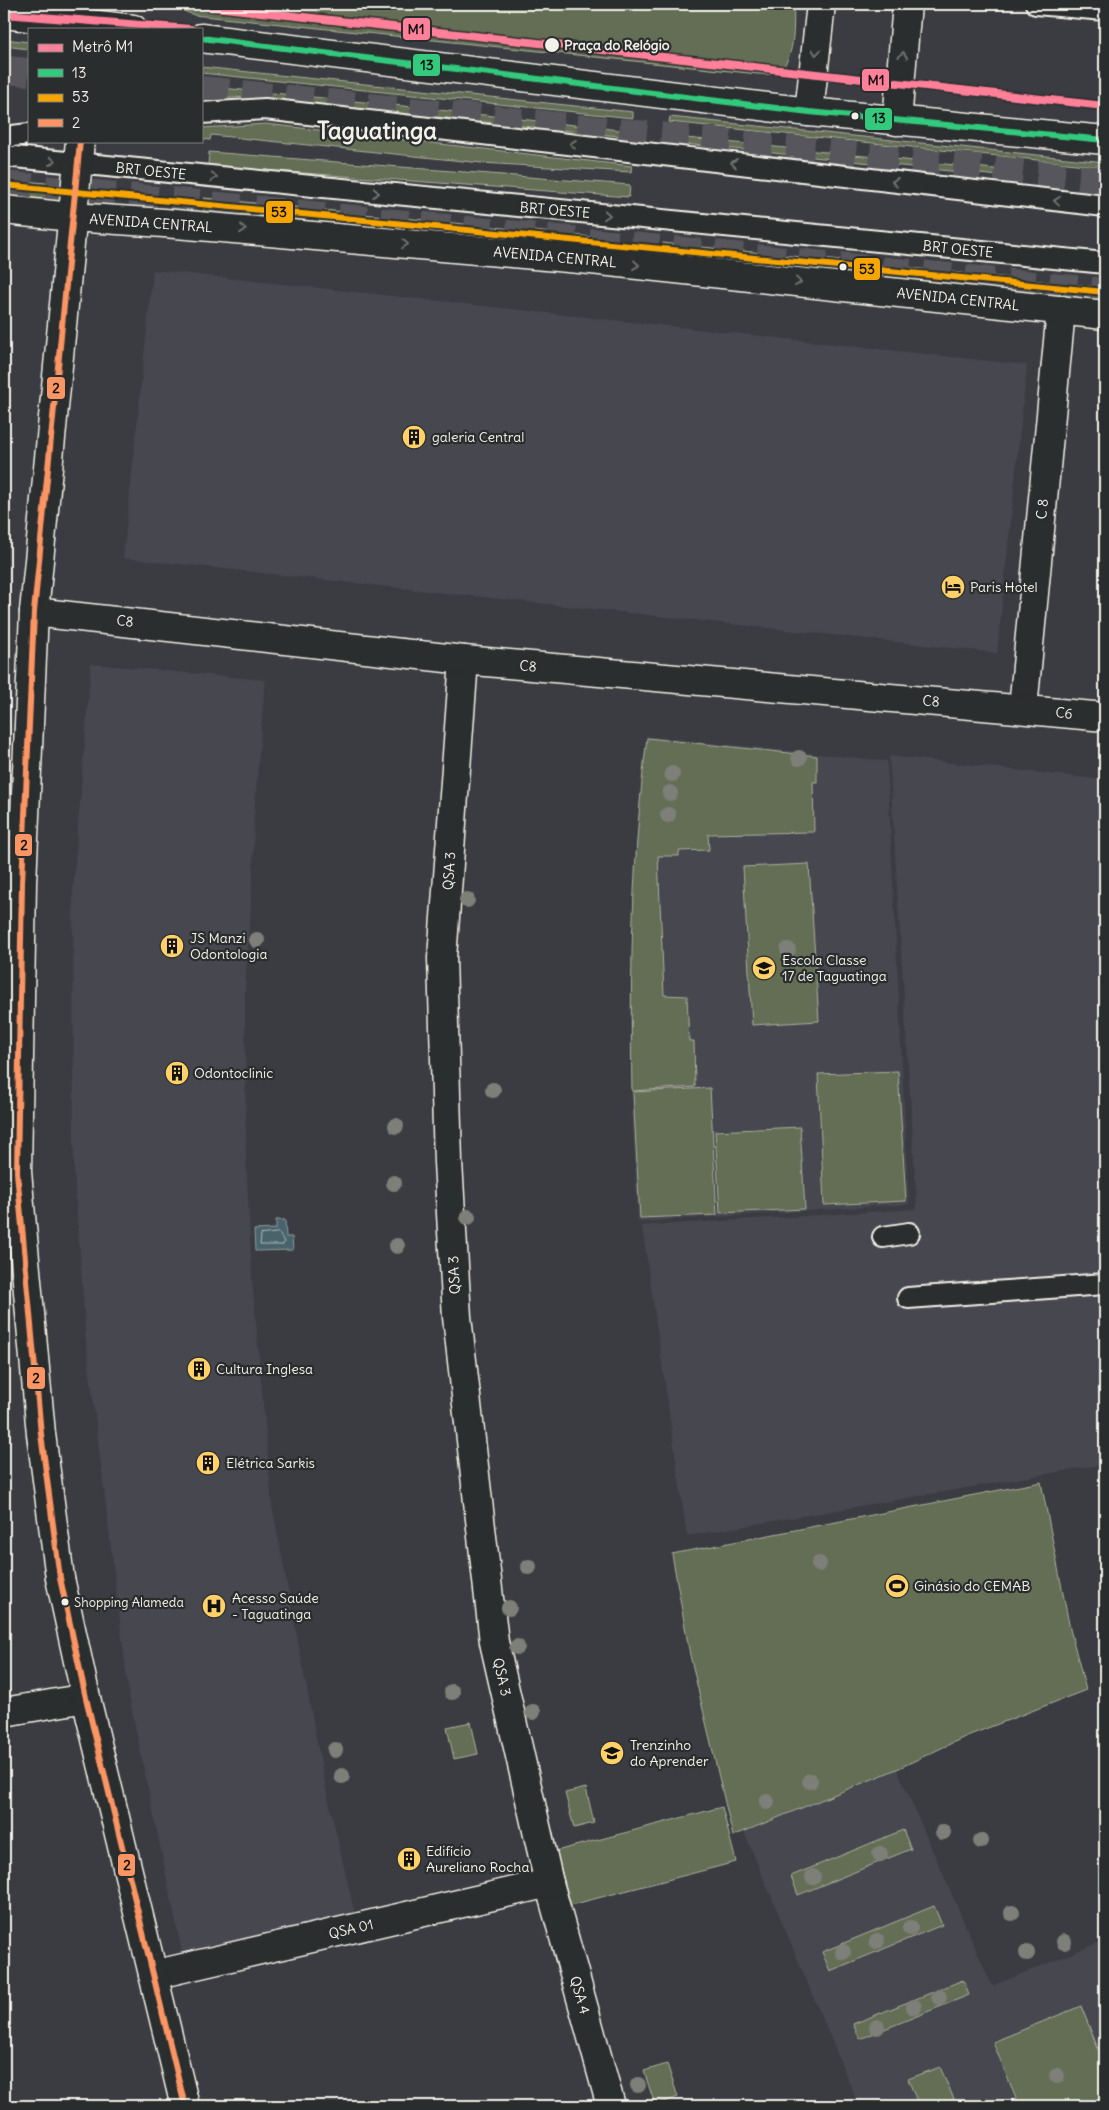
<svg xmlns="http://www.w3.org/2000/svg" width="1109" height="2110" font-family="Delius,sans-serif">
<style>
.built{fill:#474650}
.green{fill:#636e54;stroke:#acb09e}
.water{fill:#48646c;stroke:#8d9c9e}
.lines{fill:none;stroke-linecap:round;stroke-linejoin:round}
.shore{stroke:#afb9b6;stroke-width:1}
.primary-tunnel{stroke:#57575b;stroke-width:28;stroke-dasharray:28 14;stroke-linecap:butt}
.lane-casing{stroke:#f4f1e8;stroke-width:24}
.street-casing{stroke:#f4f1e8;stroke-width:31}
.secondary-casing{stroke:#f4f1e8;stroke-width:31}
.lane{stroke:#2a2d2e;stroke-width:20}
.street{stroke:#2a2d2e;stroke-width:28}
.secondary{stroke:#2a2d2e;stroke-width:28}
.bus-1-casing{stroke:#2a2d2e;stroke-width:10}
.bus-2-casing{stroke:#2a2d2e;stroke-width:10}
.bus-3-casing{stroke:#2a2d2e;stroke-width:10}
.bus-1{stroke:#33ca7d;stroke-width:6}
.bus-2{stroke:#f7a600;stroke-width:6}
.bus-3{stroke:#fb9564;stroke-width:6}
.metro-1-casing{stroke:#2a2d2e;stroke-width:11}
.metro-1{stroke:#ff8098;stroke-width:8}
.tree{fill:#7d7f78}
.oneway{stroke:#71726f}
.stop-dot{fill:#f4f1e8;stroke:#2a2d2e;stroke-width:2}
.labels{text-anchor:middle;dominant-baseline:central;stroke-width:4.5;stroke-linejoin:round;paint-order:stroke}
.bus-label{font-size:13px;fill:#f4f1e8;stroke:#2a2d2e;text-anchor:start}
.stop-label{font-size:14px;font-weight:bold;fill:#f4f1e8;stroke:#2a2d2e;text-anchor:start}
.street-label{font-size:14px;fill:#f4f1e8;stroke:#2a2d2e}
.poi-label{font-size:14px;fill:#f4f1e8;stroke:#2a2d2e;text-anchor:start}
.town-label{font-size:24px;font-weight:bold;fill:#f4f1e8;stroke:#2a2d2e}
.line-badge{stroke:#2a2d2e;stroke-width:2}
.pale-badge-label{font-size:14px;text-anchor:middle;font-weight:bold;fill:#111}
</style>
<rect width="100%" height="100%" fill="#3b3c42"/>
<filter id="ink" filterUnits="userSpaceOnUse"><feTurbulence type="fractalNoise" baseFrequency=".02" numOctaves="2"/><feDisplacementMap in="SourceGraphic" scale="10" xChannelSelector="R" yChannelSelector="G"/><feConvolveMatrix kernelMatrix="1 2 1 2 8 2 1 2 1" color-interpolation-filters="sRGB"/></filter>
<g filter="url(#ink)">
<g class="built">
<polygon points="153,270 1027,365 997,653 123,558"/>
<polygon points="91,664 265,680 254,816 253,874 245,989 246,1159 252,1277 272,1505 326,1789 355,1914 183,1957 129,1696 86,1341 74,1170 73,889"/>
<polygon points="646,736 887,761 909,1204 638,1222 631,1094 630,993 636,841"/>
<polygon points="889,756 1105,780 1105,1464 687,1536 642,1226 917,1209"/>
<polygon points="897,1769 992,1986 1105,1940 1105,2106 859,2106 744,1832"/>
</g>
<g class="green">
<path d="M 166,4 L 794,4 C 793,24 797,64 774,73 C 770,75 763,74 758,74 L 194,15 Z"/>
<polygon points="4,39 29,42 29,49 4,46"/>
<polygon points="201,67 633,112 633,118 201,73"/>
<polygon points="201,86 394,105 628,131 628,137 246,97 201,100"/>
<polygon points="670,117 1105,162 1105,167 669,122"/>
<polygon points="266,124 632,166 631,172 482,163 211,135 210,140 201,139 201,128"/>
<polygon points="666,136 1004,170 1009,177 665,142"/>
<polygon points="209,152 630,185 629,197 208,166"/>
<polygon points="4,179 56,184 54,202 4,196"/>
<polygon points="204,198 614,239 613,246 376,225 203,216"/>
<polygon points="663,243 1100,287 1099,296 662,253"/>
<path d="M 647,738 L 817,756 L 817,782 L 813,782 L 814,832 L 708,834 L 709,850 L 679,851 L 679,856 L 658,856 L 664,995 L 687,996 L 689,1041 L 694,1041 L 695,1087 L 632,1091 C 630,973 632,855 647,738 Z"/>
<polygon points="809,864 819,1021 752,1025 743,867"/>
<polygon points="898,1071 906,1201 824,1205 818,1074"/>
<polygon points="710,1088 717,1215 640,1218 633,1092"/>
<polygon points="800,1127 805,1209 720,1213 715,1131"/>
<polygon points="1041,1482 1070,1629 1086,1690 967,1736 897,1769 733,1836 690,1655 672,1554"/>
<polygon points="471,1722 478,1754 454,1759 447,1727"/>
<polygon points="586,1788 594,1823 574,1828 565,1793"/>
<polygon points="722,1807 736,1862 571,1905 556,1851"/>
<polygon points="903,1830 911,1849 798,1895 791,1876"/>
<polygon points="934,1906 942,1925 830,1971 822,1952"/>
<polygon points="963,1980 969,1995 860,2039 853,2024"/>
<polygon points="1081,2006 1105,2066 1105,2106 1019,2106 993,2042"/>
<polygon points="667,2064 678,2097 655,2105 644,2071"/>
<polygon points="940,2067 957,2106 919,2106 908,2079"/>
</g>
<polygon class="water" points="276,1220 285,1220 286,1237 292,1237 293,1250 255,1251 254,1230 276,1229"/>
<g class="lines">
<polygon class="shore" points="279,1233 284,1242 283,1245 260,1245 261,1235"/>
<g class="primary-tunnel">
<polyline points="4,70 29,72"/>
<polyline points="201,90 1105,181"/>
<polyline points="4,185 1105,292"/>
</g>
<g class="lane-casing">
<g id="lane">
<polyline points="1036,4 1105,10"/>
<polyline points="201,113 265,109 1105,206"/>
<polyline points="4,137 29,134"/>
<polyline points="4,156 1105,263"/>
<polyline points="883,1237 909,1233"/>
<polyline points="908,1298 1105,1284"/>
</g>
</g>
<g class="street-casing">
<g id="street">
<polyline points="464,660 442,958 448,1162 457,1317 494,1642 549,1883 611,2106"/>
<polyline points="1023,708 1061,310"/>
<polyline points="4,1712 86,1698"/>
<polyline points="153,1975 549,1883"/>
</g>
</g>
<g class="secondary-casing">
<g id="secondary">
<polyline points="4,14 133,29"/>
<polyline points="201,38 809,112 1105,140"/>
<polyline points="809,112 821,4"/>
<polyline points="897,121 907,4"/>
<polyline points="80,141 34,612 22,883 17,1172 41,1434 60,1578 86,1698 185,2106"/>
<polyline points="4,210 72,217 164,223 591,260 1105,315"/>
<polyline points="34,612 464,660 1105,717"/>
</g>
</g>
<use href="#lane" class="lane"/>
<use href="#street" class="street"/>
<use href="#secondary" class="secondary"/>
<g class="bus-1-casing">
<polyline id="bus-1" points="201,38 809,112 1105,140"/>
</g>
<g class="bus-2-casing">
<polyline id="bus-2" points="4,185 1105,292"/>
</g>
<g class="bus-3-casing">
<polyline id="bus-3" points="80,141 34,612 22,883 17,1172 41,1434 60,1578 86,1698 185,2106"/>
</g>
<use href="#bus-1" class="bus-1"/>
<use href="#bus-2" class="bus-2"/>
<use href="#bus-3" class="bus-3"/>
<g class="metro-1-casing">
<g id="metro-1">
<polyline points="187,4 1105,106"/>
<polyline points="4,14 191,29"/>
</g>
</g>
<use href="#metro-1" class="metro-1"/>
</g>
<g class="tree">
<circle cx="799" cy="758" r="8"/>
<circle cx="672" cy="774" r="8"/>
<circle cx="670" cy="793" r="8"/>
<circle cx="668" cy="815" r="8"/>
<circle cx="467" cy="900" r="8"/>
<circle cx="257" cy="940" r="8"/>
<circle cx="788" cy="950" r="8"/>
<circle cx="493" cy="1090" r="8"/>
<circle cx="396" cy="1126" r="8"/>
<circle cx="394" cy="1183" r="8"/>
<circle cx="468" cy="1217" r="8"/>
<circle cx="397" cy="1246" r="8"/>
<circle cx="819" cy="1564" r="8"/>
<circle cx="529" cy="1567" r="8"/>
<circle cx="509" cy="1608" r="8"/>
<circle cx="517" cy="1647" r="8"/>
<circle cx="452" cy="1692" r="8"/>
<circle cx="533" cy="1712" r="8"/>
<circle cx="335" cy="1750" r="8"/>
<circle cx="342" cy="1776" r="8"/>
<circle cx="810" cy="1781" r="8"/>
<circle cx="767" cy="1802" r="8"/>
<circle cx="943" cy="1832" r="8"/>
<circle cx="981" cy="1841" r="8"/>
<circle cx="880" cy="1854" r="8"/>
<circle cx="813" cy="1877" r="8"/>
<circle cx="1012" cy="1913" r="8"/>
<circle cx="910" cy="1928" r="8"/>
<circle cx="877" cy="1941" r="8"/>
<circle cx="1064" cy="1942" r="8"/>
<circle cx="843" cy="1952" r="8"/>
<circle cx="1027" cy="1953" r="8"/>
<circle cx="939" cy="1997" r="8"/>
<circle cx="914" cy="2007" r="8"/>
<circle cx="877" cy="2027" r="8"/>
<circle cx="1057" cy="2076" r="8"/>
<circle cx="638" cy="2085" r="8"/>
</g>
<defs><path id="oneway-chevron" d="M-2-3.5L2.5 0L-2 3.5" fill="none" stroke-width="1.6" stroke-linecap="round" stroke-linejoin="round" transform="scale(1.25)"/></defs>
<g class="oneway">
<use href="#oneway-chevron" transform="translate(816 52) rotate(96)"/>
<use href="#oneway-chevron" transform="translate(903 55) rotate(-85)"/>
<use href="#oneway-chevron" transform="translate(573 144) rotate(-173)"/>
<use href="#oneway-chevron" transform="translate(52 161) rotate(6)"/>
<use href="#oneway-chevron" transform="translate(734 163) rotate(-173)"/>
<use href="#oneway-chevron" transform="translate(214 177) rotate(5)"/>
<use href="#oneway-chevron" transform="translate(895 182) rotate(-173)"/>
<use href="#oneway-chevron" transform="translate(376 193) rotate(5)"/>
<use href="#oneway-chevron" transform="translate(1057 201) rotate(-174)"/>
<use href="#oneway-chevron" transform="translate(607 215) rotate(5)"/>
<use href="#oneway-chevron" transform="translate(243 229) rotate(5)"/>
<use href="#oneway-chevron" transform="translate(405 244) rotate(5)"/>
<use href="#oneway-chevron" transform="translate(636 265) rotate(6)"/>
<use href="#oneway-chevron" transform="translate(798 282) rotate(6)"/>
</g>
</g>
<defs>
<g id="building-disc" transform="scale(1.25)"><circle r="9.5" fill="#ffd166" stroke="#2a2d2e"/><path d="M-4-6H4V6H1V3H-1V6H-4ZM-2.5-4.3h1.7v1.8h-1.7ZM.8-4.3h1.7v1.8H.8ZM-2.5-1h1.7V.8h-1.7ZM.8-1h1.7V.8H.8Z" fill="#111"/></g>
<g id="hotel-disc" transform="scale(1.25)"><circle r="9.5" fill="#ffd166" stroke="#2a2d2e"/><path d="M-6-4.5h1.5V1H6V5H4.5V3h-9V5H-6ZM-4 0a1.8 1.8 0 1 1 3.6 0ZM.5 0V-2.5h3Q6-2.5 6 0Z" fill="#111"/></g>
<g id="school-disc" transform="scale(1.25)"><circle r="9.5" fill="#ffd166" stroke="#2a2d2e"/><path d="M0-5L7-2L0 1L-7-2ZM-4 1L0 2.5L4 1V4Q0 6-4 4Z" fill="#111"/></g>
<g id="stadium-disc" transform="scale(1.25)"><circle r="9.5" fill="#ffd166" stroke="#2a2d2e"/><path d="M0-5a6.5 5 0 1 0 0 10a6.5 5 0 1 0 0-10ZM-3.5-1.8h7v3.6h-7Z" fill="#111"/></g>
<g id="hospital-disc" transform="scale(1.25)"><circle r="9.5" fill="#ffd166" stroke="#2a2d2e"/><path d="M-5-5h3v3.5h4V-5h3V5h-3V1.5h-4V5h-3Z" fill="#111"/></g>
</defs>
<g fill-rule="evenodd">
<use href="#building-disc" x="414" y="437"/>
<use href="#hotel-disc" x="953" y="587"/>
<use href="#building-disc" x="172" y="946"/>
<use href="#school-disc" x="764" y="968"/>
<use href="#building-disc" x="177" y="1073"/>
<use href="#building-disc" x="199" y="1369"/>
<use href="#building-disc" x="208" y="1463"/>
<use href="#stadium-disc" x="897" y="1586"/>
<use href="#hospital-disc" x="214" y="1606"/>
<use href="#school-disc" x="612" y="1753"/>
<use href="#building-disc" x="409" y="1859"/>
</g>
<g class="stop-dot">
<circle cx="552" cy="45" r="8"/>
<circle cx="855" cy="116" r="4.5"/>
<circle cx="843" cy="267" r="4.5"/>
<circle cx="65" cy="1602" r="4.5"/>
</g>
<g class="labels">
<g class="bus-label">
<text x="74" y="1602">Shopping Alameda</text>
</g>
<g class="stop-label">
<text x="564" y="45">Praça do Relógio</text>
</g>
<g class="street-label">
<text transform="translate(151 171) rotate(6)">BRT OESTE</text>
<text transform="translate(555 210) rotate(5)">BRT OESTE</text>
<text transform="translate(151 223) rotate(4)">AVENIDA CENTRAL</text>
<text transform="translate(958 249) rotate(6)">BRT OESTE</text>
<text transform="translate(555 257) rotate(5)">AVENIDA CENTRAL</text>
<text transform="translate(958 299) rotate(6)">AVENIDA CENTRAL</text>
<text transform="translate(1042 509) rotate(-84)">C 8</text>
<text transform="translate(125 621) rotate(6)">C8</text>
<text transform="translate(528 666) rotate(5)">C8</text>
<text transform="translate(931 701) rotate(5)">C8</text>
<text transform="translate(1064 713) rotate(6)">C6</text>
<text transform="translate(449 871) rotate(-86)">QSA 3</text>
<text transform="translate(454 1275) rotate(-93)">QSA 3</text>
<text transform="translate(502 1677) rotate(77)">QSA 3</text>
<text transform="translate(351 1929) rotate(-13)">QSA 01</text>
<text transform="translate(580 1995) rotate(74)">QSA 4</text>
</g>
<g class="poi-label">
<text x="432" y="437">galeria Central</text>
<text x="970" y="587">Paris Hotel</text>
<text x="190" y="938">JS Manzi<tspan x="190" dy="16">Odontologia</tspan></text>
<text x="782" y="960">Escola Classe<tspan x="782" dy="16">17 de Taguatinga</tspan></text>
<text x="194" y="1073">Odontoclinic</text>
<text x="216" y="1369">Cultura Inglesa</text>
<text x="226" y="1463">Elétrica Sarkis</text>
<text x="914" y="1586">Ginásio do CEMAB</text>
<text x="232" y="1598">Acesso Saúde<tspan x="232" dy="16">- Taguatinga</tspan></text>
<text x="630" y="1745">Trenzinho<tspan x="630" dy="16">do Aprender</tspan></text>
<text x="426" y="1851">Edifício<tspan x="426" dy="16">Aureliano Rocha</tspan></text>
</g>
<g class="town-label">
<text x="377" y="130">Taguatinga</text>
</g>
</g>
<g class="line-badge">
<rect x="402" y="17" width="29" height="24" rx="5" fill="#ff8098"/>
<rect x="412" y="53" width="29" height="24" rx="5" fill="#33ca7d"/>
<rect x="861" y="68" width="29" height="24" rx="5" fill="#ff8098"/>
<rect x="864" y="107" width="29" height="24" rx="5" fill="#33ca7d"/>
<rect x="265" y="200" width="29" height="24" rx="5" fill="#f7a600"/>
<rect x="853" y="257" width="28" height="24" rx="5" fill="#f7a600"/>
<rect x="46" y="376" width="20" height="24" rx="5" fill="#fb9564"/>
<rect x="14" y="833" width="19" height="24" rx="5" fill="#fb9564"/>
<rect x="26" y="1366" width="20" height="24" rx="5" fill="#fb9564"/>
<rect x="117" y="1853" width="19" height="24" rx="5" fill="#fb9564"/>
</g>
<g class="pale-badge-label">
<text x="416" y="34">M1</text>
<text x="427" y="70">13</text>
<text x="876" y="85">M1</text>
<text x="879" y="123">13</text>
<text x="279" y="217">53</text>
<text x="867" y="274">53</text>
<text x="56" y="393">2</text>
<text x="24" y="850">2</text>
<text x="36" y="1383">2</text>
<text x="127" y="1870">2</text>
</g>
<rect width="1109" height="2110" fill="none" stroke="#2a2d2e" stroke-width="20"/>
<rect x="10" y="10" width="1089" height="2090" fill="none" stroke="#f4f1e8" stroke-width="2" filter="url(#ink)"/>
<rect x="28" y="28" width="175" height="115" fill="#2a2d2e" stroke="#7b7b78"/>
<rect x="38" y="44" width="25" height="8" fill="#ff8098" stroke="#7b7b78"/>
<text x="72" y="52" font-size="15" fill="#f4f1e8">Metrô M1</text>
<rect x="38" y="69" width="25" height="8" fill="#33ca7d" stroke="#7b7b78"/>
<text x="72" y="78" font-size="15" fill="#f4f1e8">13</text>
<rect x="38" y="94" width="25" height="8" fill="#f7a600" stroke="#7b7b78"/>
<text x="72" y="102" font-size="15" fill="#f4f1e8">53</text>
<rect x="38" y="119" width="25" height="8" fill="#fb9564" stroke="#7b7b78"/>
<text x="72" y="128" font-size="15" fill="#f4f1e8">2</text>
</svg>
